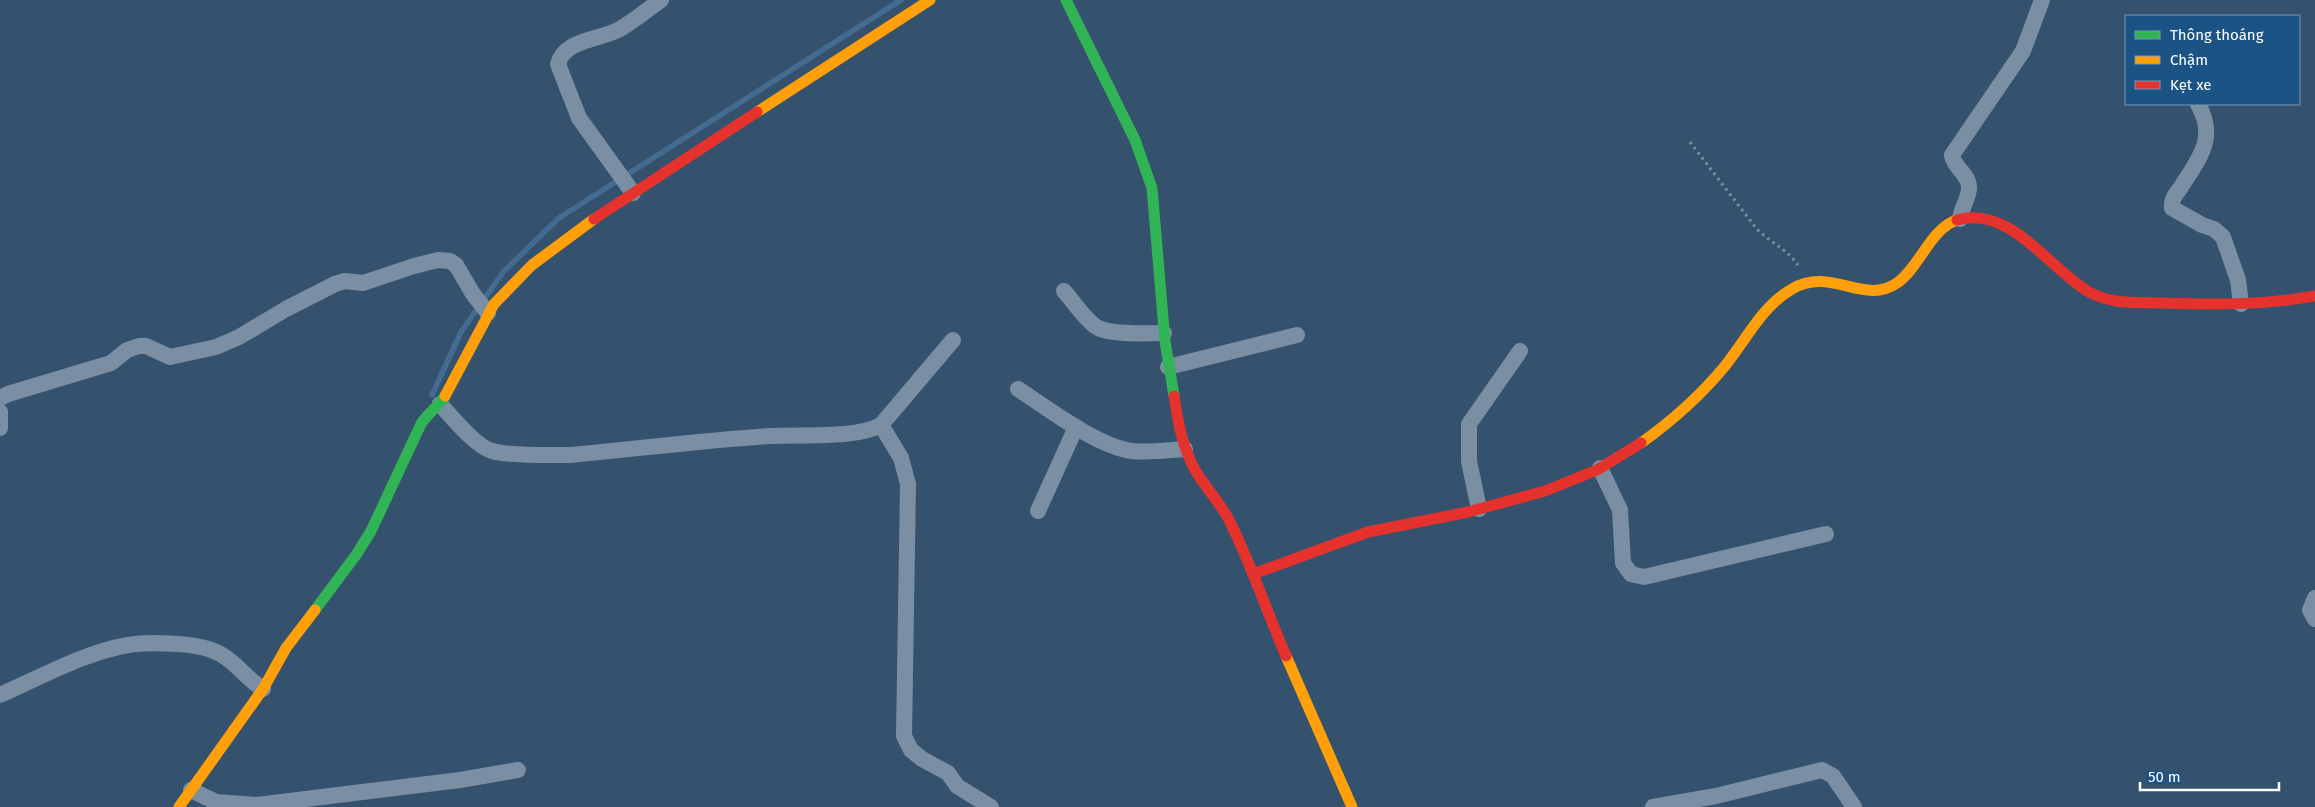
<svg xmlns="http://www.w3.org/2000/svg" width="2315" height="807" font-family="'Fira Sans',sans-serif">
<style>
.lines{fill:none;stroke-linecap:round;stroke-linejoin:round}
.stream{stroke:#446c90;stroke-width:5.5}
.path{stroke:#7a8fa3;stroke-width:3;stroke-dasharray:2.5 4;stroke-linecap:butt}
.street{stroke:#7a8fa3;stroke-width:16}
.fast{stroke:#30b455;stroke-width:11}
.slow{stroke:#ff9f0a;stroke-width:11}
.jam{stroke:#e5322d;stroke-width:11}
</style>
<rect width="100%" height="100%" fill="#34526d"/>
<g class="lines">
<polyline class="stream" points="432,395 461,332 504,271 559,218 901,0"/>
<path class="path" d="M 1690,142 L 1756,228 C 1770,243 1785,247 1798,265"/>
<g class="street">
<path d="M 2198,104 C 2217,138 2200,157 2181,187 C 2176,194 2171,199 2172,208 L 2202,225 L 2214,229 L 2223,237 L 2238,280 L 2241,304"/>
<path d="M 633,193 L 579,118 L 558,64 C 565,39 600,40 620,29 C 634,21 647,10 661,0"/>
<path d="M 1960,219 C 1961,208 1970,196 1969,187 C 1969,174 1953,167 1952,155 L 2023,51 L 2042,0"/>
<path d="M 1064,291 C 1074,302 1083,317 1095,326 C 1108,336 1147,333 1164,333"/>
<polyline points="1168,367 1297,335"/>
<path d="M 1018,389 C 1047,408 1098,447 1132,451 C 1149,453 1168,450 1185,449"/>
<polyline points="0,398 8,394 111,363 127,350 139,346 146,346 170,357 216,347 239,337 286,309 335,284 345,281 363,283 414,266 438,260 450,261 456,265 473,294 488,313"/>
<path d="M 440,404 C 452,417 475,446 492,451 C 509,456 550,455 570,455 C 637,449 704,440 771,436 C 801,434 856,439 881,425 L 953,340"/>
<polyline points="0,412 0,428"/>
<polyline points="881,425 901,458 908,484 904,736 911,750 922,759 948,773 957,786 991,807"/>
<polyline points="1600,468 1620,510 1623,563 1631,574 1644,577 1826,534"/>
<polyline points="1479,509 1469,461 1469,424 1520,351"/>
<polyline points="1038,511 1076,427"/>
<polyline points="2315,598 2310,610 2315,619"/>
<path d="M 0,695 C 41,677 83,653 128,645 C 144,642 161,643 178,644 C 193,645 213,648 225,657 C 239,666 248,680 263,689"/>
<polyline points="191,790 216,802 257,805 460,780 518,770"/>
<polyline points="1653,807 1716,796 1822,770 1833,776 1854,807"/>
</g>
<g class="fast">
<polyline points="1066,0 1135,140 1152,188 1165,341 1174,396"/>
<path d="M 315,610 L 356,555 L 371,531 L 421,424 C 428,413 438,407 445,396"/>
</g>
<g class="slow">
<polyline points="757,112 930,0"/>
<polyline points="445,396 494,304 532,265 594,219"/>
<path d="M 1641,443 C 1672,421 1701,395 1725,366 C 1746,340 1762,306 1792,289 C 1831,266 1864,306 1897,283 C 1919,268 1931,228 1957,220"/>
<polyline points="1286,656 1352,807"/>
<polyline points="179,807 263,689 286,648 315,610"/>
</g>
<g class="jam">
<polyline points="594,219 757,112"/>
<path d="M 1957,220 C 2011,205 2049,269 2089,292 C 2113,305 2136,302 2163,303 C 2214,305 2264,305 2315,296"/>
<path d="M 1174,396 C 1178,422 1182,446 1195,470 C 1206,489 1222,504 1231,524 C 1252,567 1267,612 1286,656"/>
<polyline points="1253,574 1368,532 1468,512 1545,491 1597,470 1641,443"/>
</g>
</g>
<rect x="2125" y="15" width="175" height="90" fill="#1c5385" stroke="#7798b6"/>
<rect x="2135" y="31" width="25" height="8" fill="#30b455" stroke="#7798b6"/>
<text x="2170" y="40" font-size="15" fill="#ffffff">Thông thoáng</text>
<rect x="2135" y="56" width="25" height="8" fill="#ff9f0a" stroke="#7798b6"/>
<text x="2170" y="65" font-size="15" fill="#ffffff">Chậm</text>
<rect x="2135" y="81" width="25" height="8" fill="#e5322d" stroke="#7798b6"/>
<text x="2170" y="90" font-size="15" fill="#ffffff">Kẹt xe</text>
<path d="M2140 782v8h139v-8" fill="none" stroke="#ffffff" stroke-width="2.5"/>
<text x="2148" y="782" font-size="15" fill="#ffffff" stroke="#1c5385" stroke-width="4" paint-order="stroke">50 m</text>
</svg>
